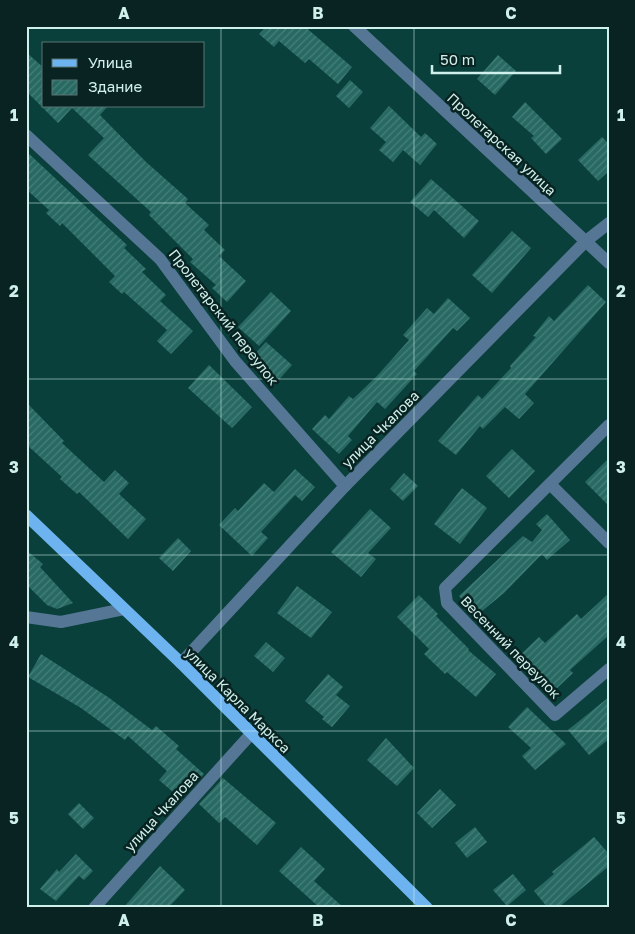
<svg xmlns="http://www.w3.org/2000/svg" width="635" height="934" font-family="'Golos Text',sans-serif">
<style>
.building{fill:url(#building-hatch)}
.lines{fill:none;stroke-linecap:round;stroke-linejoin:round}
.minor{stroke:#557694;stroke-width:12}
.major{stroke:#6db3f0;stroke-width:12}
.grid{fill:none;stroke:#d0f0ec;stroke-width:1;stroke-opacity:0.55}
.labels{text-anchor:middle;dominant-baseline:central;stroke-width:5;stroke-linejoin:round;paint-order:stroke}
.street-label{font-size:14px;fill:#d0f0ec;stroke:#082321}
.neatline{fill:none;stroke:#d0f0ec;stroke-width:2}
.grid-label{font-size:16px;text-anchor:middle;font-weight:bold;fill:#d0f0ec}
</style>
<defs>
<pattern id="building-hatch" width="6" height="6" patternUnits="userSpaceOnUse" patternTransform="scale(1.25)"><rect width="6" height="6" fill="#286a63"/><path d="M-1 1l2-2M0 6l6-6M5 7l2-2" fill="none" stroke="#46807a"/></pattern>
</defs>
<rect width="100%" height="100%" fill="#0a403b"/>
<g class="building">
<polygon points="262,26 304,26 352,67 338,84 309,59 305,63 279,41 274,47 259,34 265,28"/>
<polygon points="26,52 44,68 44,106 108,106 100,115 146,162 188,199 185,203 209,225 204,230 225,250 219,256 246,281 227,302 212,288 216,285 190,262 193,259 149,215 151,212 88,155 104,138 72,108 58,123 26,91"/>
<polygon points="498,55 516,71 495,95 477,79"/>
<polygon points="350,80 363,92 349,108 336,96"/>
<polygon points="525,102 562,139 546,154 531,138 534,136 512,117"/>
<polygon points="389,106 421,137 425,133 437,144 420,165 403,150 393,162 379,150 386,142 370,128"/>
<polygon points="602,137 609,144 609,171 598,181 578,160"/>
<polygon points="26,151 127,245 124,248 146,269 142,272 166,295 160,301 193,331 171,354 157,341 167,330 124,292 122,294 109,282 115,276 62,223 60,226 46,213 49,210 26,189"/>
<polygon points="431,179 479,221 464,238 434,210 428,217 410,202"/>
<polygon points="512,231 531,248 492,293 472,275"/>
<polygon points="588,285 606,302 525,394 534,403 519,419 505,407 483,429 480,426 456,455 438,441 478,395 482,399 511,368 510,366 536,337 533,336 549,316 554,321"/>
<polygon points="271,292 291,311 259,346 238,327"/>
<polygon points="448,298 470,318 457,331 453,328 414,371 417,374 385,409 377,402 348,436 352,440 339,454 312,429 325,415 329,419 349,396 353,399 377,376 409,340 403,335 427,308 434,314"/>
<polygon points="266,342 292,365 275,384 249,360"/>
<polygon points="209,365 252,407 232,428 188,388"/>
<polygon points="26,402 64,441 62,443 104,482 115,470 129,483 119,494 146,519 128,539 79,492 77,494 60,479 62,477 26,444"/>
<polygon points="512,449 535,471 509,498 486,476"/>
<polygon points="609,458 609,506 585,482"/>
<polygon points="295,469 315,487 302,501 295,495 261,532 268,538 252,556 219,525 235,508 238,511 264,483 274,492"/>
<polygon points="404,473 418,486 403,501 390,489"/>
<polygon points="462,488 487,508 460,544 434,524"/>
<polygon points="370,509 391,528 368,553 376,559 361,577 331,552"/>
<polygon points="547,514 570,540 547,560 542,554 504,593 476,616 459,596 523,536 532,542 542,530 536,524"/>
<polygon points="178,538 191,551 173,571 159,558"/>
<polygon points="26,550 43,564 40,567 73,603 57,609 47,605 26,584"/>
<polygon points="297,586 332,612 311,638 277,613"/>
<polygon points="609,593 609,635 570,670 573,673 552,693 518,657 539,637 545,643 577,614 581,619"/>
<polygon points="419,595 438,614 436,616 469,649 468,650 496,674 476,697 447,672 445,674 424,654 429,649 397,617"/>
<polygon points="266,642 285,658 273,672 254,656"/>
<polygon points="41,654 108,697 152,730 156,726 179,746 176,749 204,774 181,799 159,780 167,771 128,736 125,740 81,708 28,677"/>
<polygon points="328,674 343,687 336,695 350,706 332,727 322,719 324,717 305,701"/>
<polygon points="609,697 609,739 589,755 568,730"/>
<polygon points="527,707 566,744 535,770 522,756 531,748 508,727"/>
<polygon points="386,738 414,768 397,786 367,760"/>
<polygon points="223,778 276,823 257,845 225,817 219,823 199,804"/>
<polygon points="440,789 456,805 432,828 417,813"/>
<polygon points="79,803 94,818 83,829 68,814"/>
<polygon points="475,827 487,842 467,858 455,843"/>
<polygon points="594,837 609,854 609,866 558,908 548,908 534,891 554,874 552,872"/>
<polygon points="301,847 325,869 314,881 344,908 320,908 279,871"/>
<polygon points="76,854 93,871 84,880 79,876 56,901 40,889 57,869 59,872"/>
<polygon points="160,866 185,890 168,908 123,908"/>
<polygon points="513,874 526,890 507,906 493,890"/>
</g>
<g class="lines">
<g class="minor">
<polyline points="354,26 609,263"/>
<polyline points="26,135 160,259 235,361 345,486"/>
<polyline points="609,425 445,588 447,603 555,715 609,669"/>
<polyline points="550,484 609,543"/>
<polyline points="26,617 61,622 124,609"/>
<polyline points="181,663 345,486 586,241 609,223"/>
<polyline points="94,908 251,734"/>
</g>
<polyline class="major" points="26,515 181,663 427,908"/>
</g>
<path class="grid" d="M 221,26 L 221,908M 414,26 L 414,908M 26,203 L 609,203M 26,379 L 609,379M 26,555 L 609,555M 26,731 L 609,731"/>
<g class="labels">
<g class="street-label">
<text transform="translate(502 144) rotate(43)">Пролетарская улица</text>
<text transform="translate(224 317) rotate(52)">Пролетарский переулок</text>
<text transform="translate(380 429) rotate(-45)">улица Чкалова</text>
<text transform="translate(511 647) rotate(46)">Весенний переулок</text>
<text transform="translate(238 700) rotate(45)">улица Карла Маркса</text>
<text transform="translate(161 811) rotate(-48)">улица Чкалова</text>
</g>
</g>
<rect width="635" height="934" fill="none" stroke="#082321" stroke-width="55"/>
<rect x="42" y="42" width="162" height="65" fill="#082321" stroke="#587572"/>
<rect x="52" y="59" width="25" height="8" fill="#6db3f0" stroke="#587572"/>
<text x="88" y="68" font-size="15" fill="#d0f0ec">Улица</text>
<rect x="52" y="80" width="25" height="15" fill="url(#building-hatch)" stroke="#587572"/>
<text x="88" y="92" font-size="15" fill="#d0f0ec">Здание</text>
<path d="M432 65v8h128v-8" fill="none" stroke="#d0f0ec" stroke-width="2.5"/>
<text x="440" y="65" font-size="15" fill="#d0f0ec" stroke="#082321" stroke-width="4" paint-order="stroke">50 m</text>
<rect x="28" y="28" width="580" height="878" class="neatline"/>
<g class="grid-label">
<text x="124" y="19">A</text>
<text x="318" y="19">B</text>
<text x="511" y="19">C</text>
<text x="14" y="121">1</text>
<text x="621" y="121">1</text>
<text x="14" y="297">2</text>
<text x="621" y="297">2</text>
<text x="14" y="473">3</text>
<text x="621" y="473">3</text>
<text x="14" y="648">4</text>
<text x="621" y="648">4</text>
<text x="14" y="824">5</text>
<text x="621" y="824">5</text>
<text x="124" y="926">A</text>
<text x="318" y="926">B</text>
<text x="511" y="926">C</text>
</g>
</svg>
